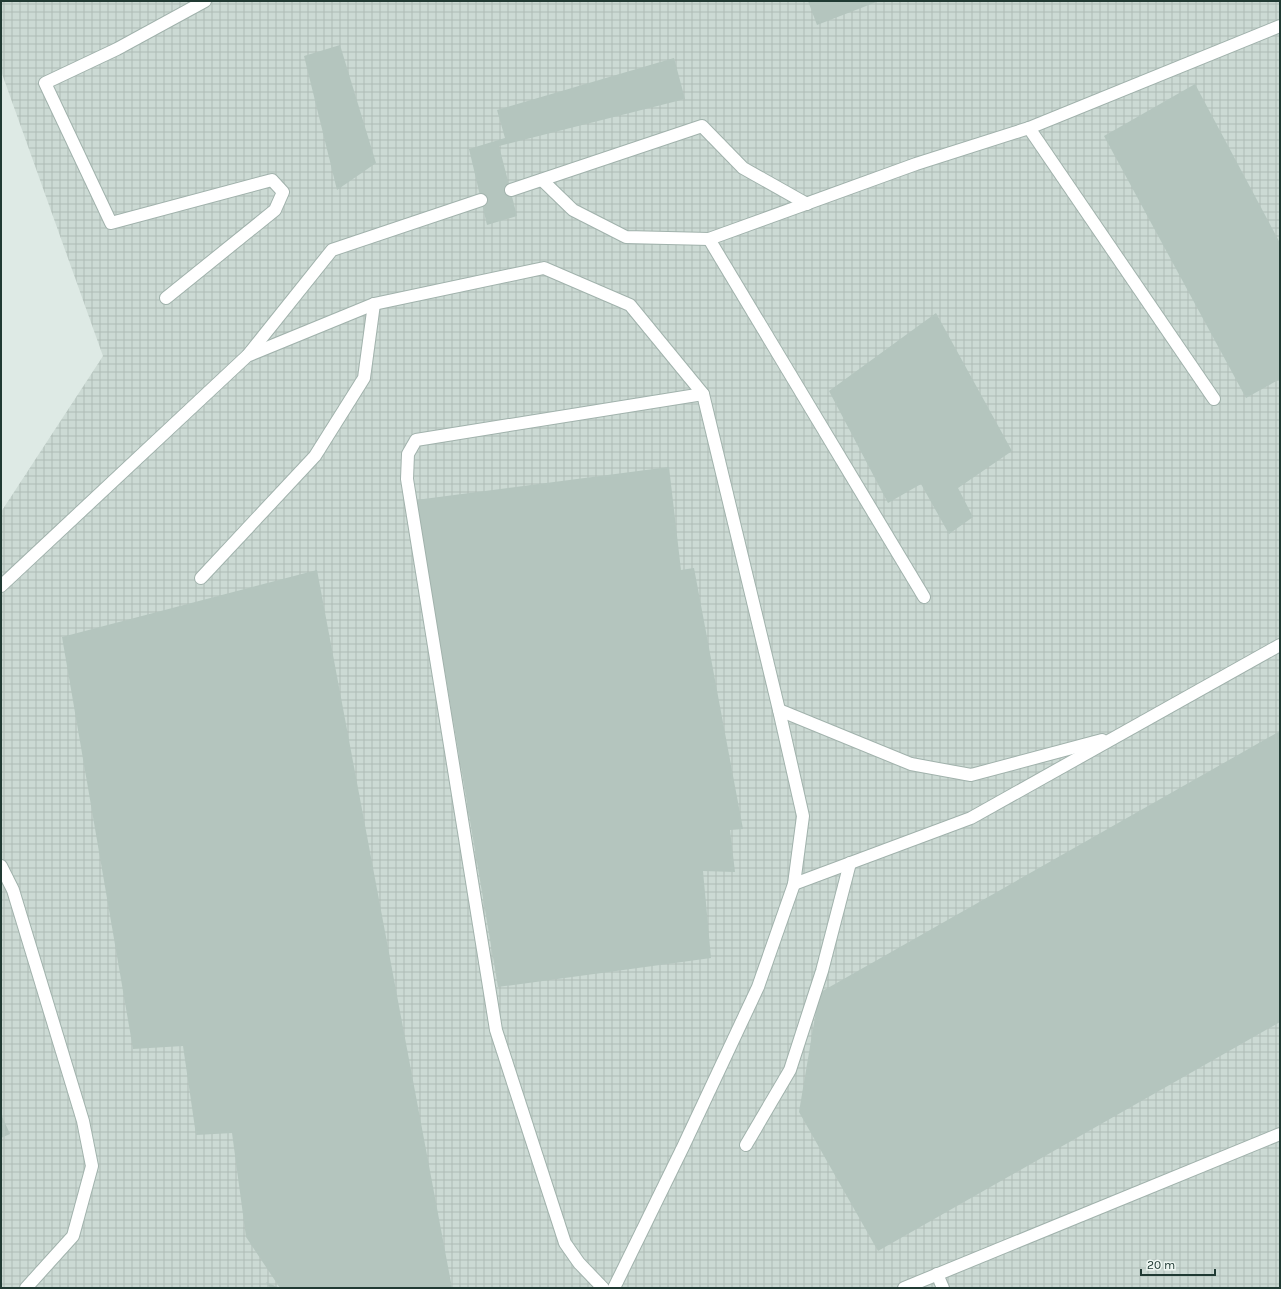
<svg xmlns="http://www.w3.org/2000/svg" width="1281" height="1289" font-family="Karla,sans-serif">
<style>
.industrial{fill:url(#industrial-grid)}
.building{fill:#b4c5be}
.lines{fill:none;stroke-linecap:round;stroke-linejoin:round}
.lane-casing{stroke:#a1b2ac;stroke-width:14}
.lane{stroke:#fff;stroke-width:12}
</style>
<defs>
<pattern id="industrial-grid" width="8" height="8" patternUnits="userSpaceOnUse"><rect width="8" height="8" fill="#ccdad4"/><path d="M0 4h8M4 0v8" fill="none" stroke="#afbcb6"/></pattern>
</defs>
<rect width="100%" height="100%" fill="#deeae5"/>
<polygon class="industrial" points="1,1 1280,1 1280,1288 1,1288 1,512 103,356 1,71"/>
<g class="building">
<polygon points="808,1 879,1 817,25"/>
<polygon points="340,45 376,163 337,190 304,56"/>
<polygon points="674,58 685,99 499,146 517,216 487,225 469,149 505,138 497,110"/>
<polygon points="1195,84 1280,243 1280,379 1246,398 1104,136"/>
<polygon points="936,313 1012,451 958,488 973,517 949,534 921,484 888,503 829,391"/>
<polygon points="669,467 681,570 694,568 743,829 730,830 735,872 703,871 711,958 498,987 416,500"/>
<polygon points="317,570 452,1288 280,1288 246,1237 232,1133 196,1135 183,1046 133,1049 62,637"/>
<polygon points="1280,731 1280,1022 878,1251 799,1112 819,993"/>
<polygon points="1,1114 10,1134 1,1138"/>
<polygon points="266,1282 280,1288 270,1288"/>
</g>
<g class="lines">
<g class="lane-casing">
<g id="lane">
<polyline points="1029,128 1214,399"/>
<polyline points="542,180 573,210 626,237 709,239 916,164 1029,128 1280,26"/>
<polyline points="511,190 702,126 743,168 807,204"/>
<polyline points="709,239 924,597"/>
<polyline points="166,298 275,210 283,192 272,180 111,223 45,83 117,49 205,1"/>
<polyline points="248,355 332,250 481,200"/>
<polyline points="201,578 315,456 364,378 374,304"/>
<polyline points="1,586 247,356 374,304 544,268 630,305 703,394 779,710 803,816 794,884 758,987 683,1147 614,1288"/>
<polyline points="779,710 911,764 971,775 1102,740"/>
<polyline points="1,866 13,890 83,1121 92,1166 73,1236 26,1288"/>
<polyline points="794,884 971,818 1280,645"/>
<polyline points="746,1145 790,1070 822,971 850,863"/>
<polyline points="937,1274 943,1288"/>
<polyline points="603,1288 579,1263 565,1243 496,1030 407,479 408,454 416,440 703,394"/>
<polyline points="904,1288 1280,1134"/>
</g>
</g>
<use href="#lane" class="lane"/>
</g>
<rect width="1281" height="1289" fill="none" stroke="#203a33" stroke-width="4"/>
<path d="M1141 1269v6h74v-6" fill="none" stroke="#203a33" stroke-width="2"/>
<text x="1147" y="1269" font-size="12" fill="#203a33" stroke="#eff7f3" stroke-width="3" paint-order="stroke">20 m</text>
</svg>
